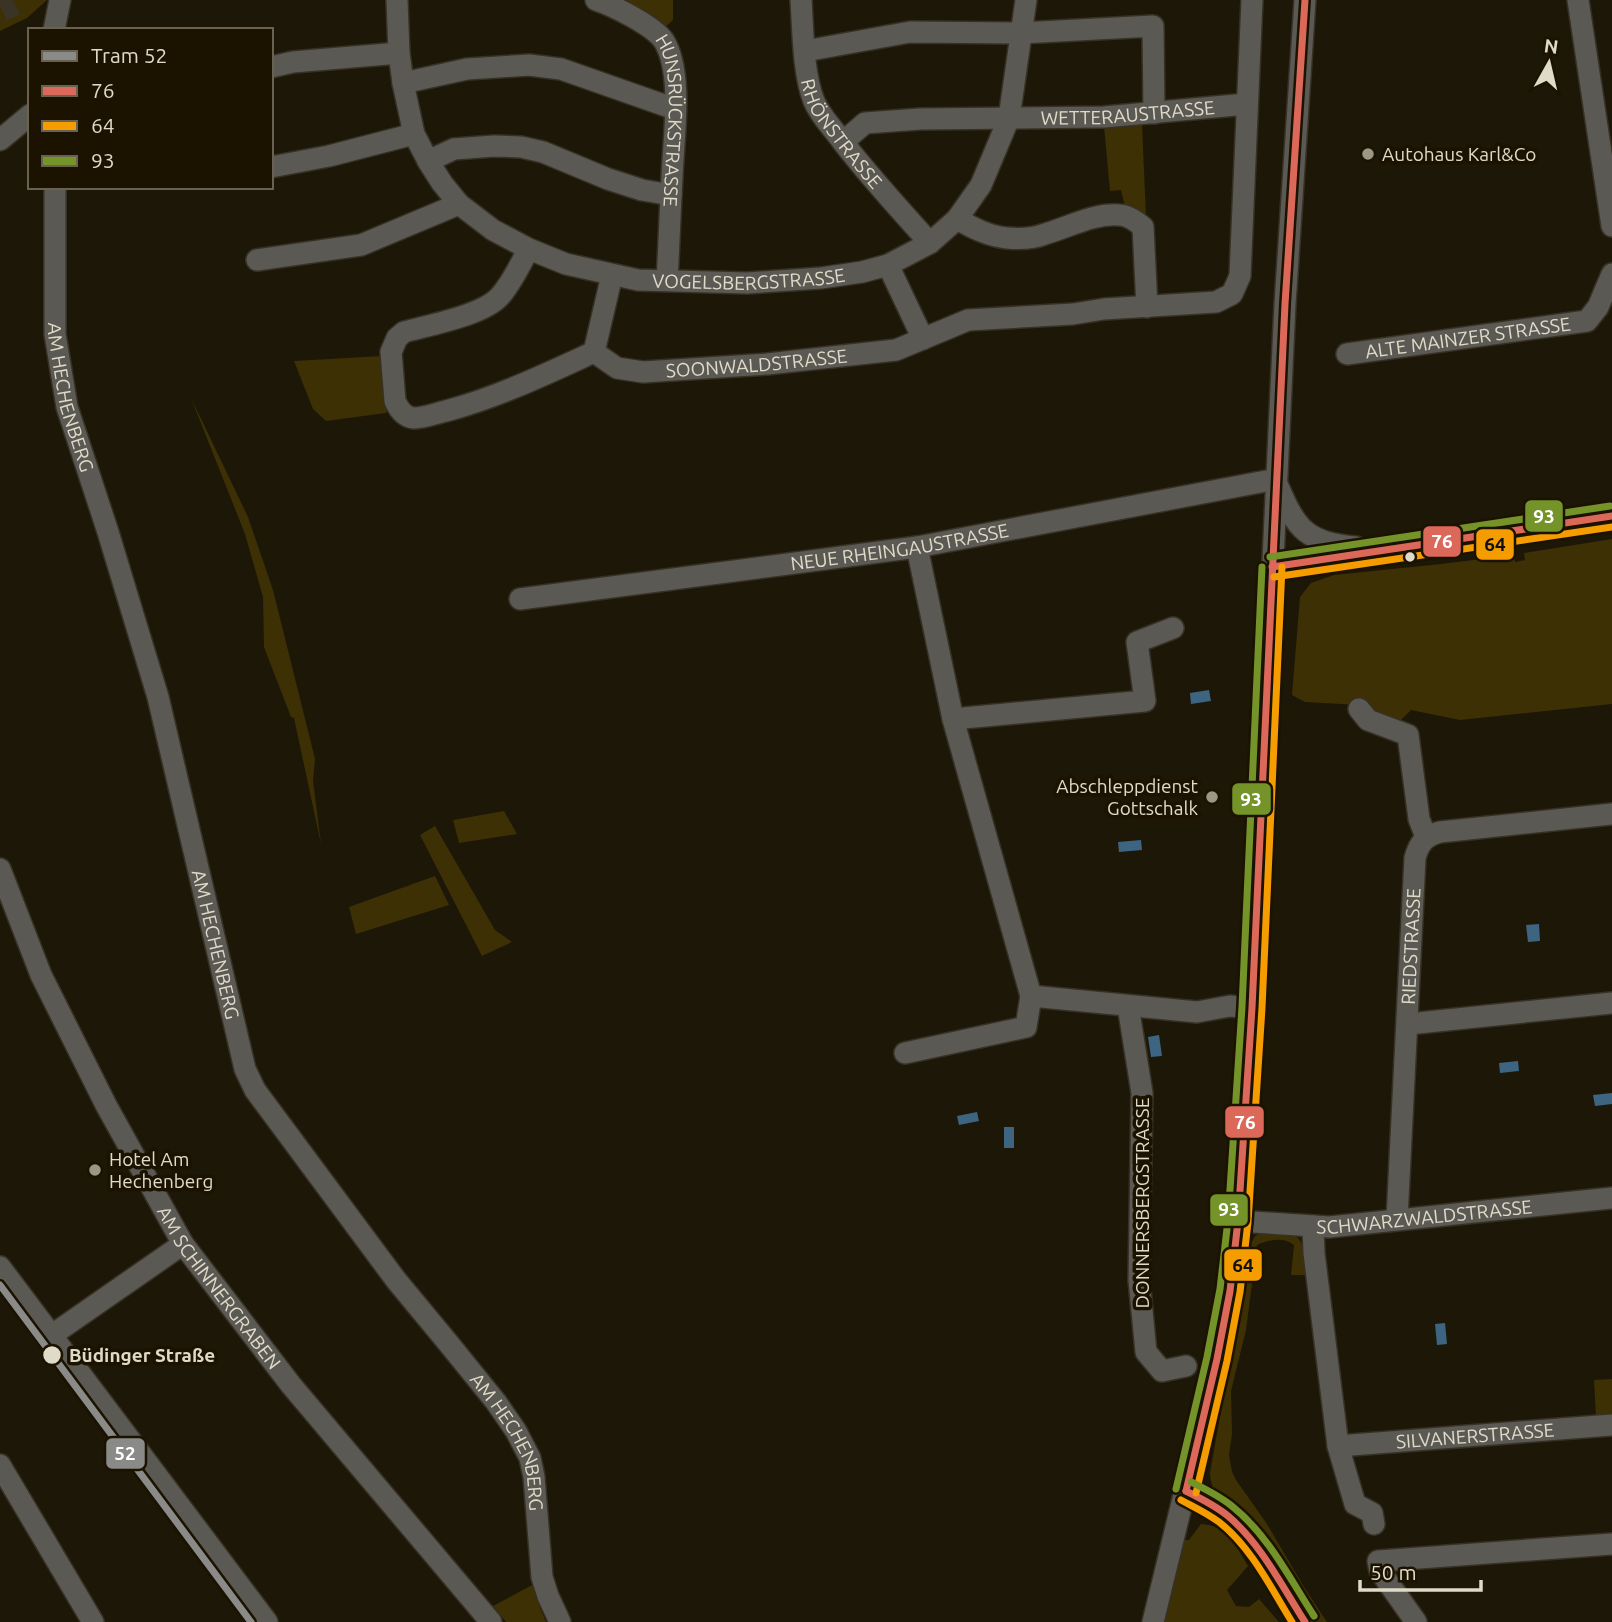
<svg xmlns="http://www.w3.org/2000/svg" width="1612" height="1622" font-family="Ubuntu,sans-serif">
<style>
.green{fill:#3d3005}
.water{fill:#3d6581}
.lines{fill:none;stroke-linecap:round;stroke-linejoin:round}
.highway-tunnel{stroke:#3a3425;stroke-width:32;stroke-dasharray:32 16;stroke-linecap:butt}
.minor-casing{stroke:#373125;stroke-width:24}
.minor{stroke:#5b5953;stroke-width:21}
.bus-1-casing{stroke:#1b1200;stroke-width:12}
.bus-2-casing{stroke:#1b1200;stroke-width:12}
.bus-3-casing{stroke:#1b1200;stroke-width:12}
.bus-1{stroke:#dc685a;stroke-width:7}
.bus-2{stroke:#f59c00;stroke-width:7}
.bus-3{stroke:#749329;stroke-width:7}
.tram-1-casing{stroke:#1b1200;stroke-width:12}
.tram-1{stroke:#8a8a89;stroke-width:7}
.poi-dot{fill:#9c9685;stroke:#1b1200;stroke-width:2.5}
.bus-dot{fill:#e0dac9;stroke:#1b1200;stroke-width:2.5}
.labels{text-anchor:middle;dominant-baseline:central;stroke-width:7;stroke-linejoin:round;paint-order:stroke}
.street-label{font-size:19px;fill:#e0dac9;stroke:#1b1200}
.poi-label{font-size:19px;fill:#e0dac9;stroke:#1b1200;text-anchor:start}
.stop-label{font-size:19px;font-weight:bold;fill:#e0dac9;stroke:#1b1200;text-anchor:start}
.line-badge{stroke:#1b1200;stroke-width:2.5}
.badge-label{font-size:19px;text-anchor:middle;font-weight:bold;fill:#fff}
.pale-badge-label{font-size:19px;text-anchor:middle;font-weight:bold;fill:#111}
</style>
<rect width="100%" height="100%" fill="#1d1708"/>
<g class="green">
<polygon points="0,0 47,0 27,18 0,31"/>
<polygon points="611,0 673,0 673,20 660,32"/>
<polygon points="1139,122 1142,124 1146,217 1127,215 1121,190 1110,191 1104,126"/>
<polygon points="382,356 388,406 386,413 326,421 313,409 294,361"/>
<polygon points="191,398 248,517 273,590 315,759 313,781 321,844 294,718 291,717 264,647 263,597 245,534"/>
<polygon points="1612,539 1612,704 1460,720 1411,710 1398,723 1359,705 1305,702 1292,695 1300,597 1311,583 1334,575 1441,564 1514,555 1515,562 1525,560 1524,553"/>
<polygon points="504,811 517,834 459,843 453,820"/>
<polygon points="435,826 495,930 512,942 482,956 420,835"/>
<polygon points="435,876 449,905 356,934 349,907"/>
<path d="M 1266,1230 C 1306,1234 1302,1237 1307,1275 L 1291,1275 L 1294,1245 C 1284,1236 1269,1240 1257,1245 L 1246,1330 L 1231,1391 L 1232,1434 L 1229,1455 L 1232,1472 L 1236,1480 L 1267,1524 L 1304,1587 L 1327,1622 L 1315,1622 L 1213,1495 C 1214,1488 1210,1481 1210,1473 L 1250,1245 L 1255,1236 Z"/>
<polygon points="1612,1379 1612,1416 1596,1417 1594,1380"/>
<path d="M 1201,1524 C 1226,1525 1237,1547 1248,1566 L 1227,1590 L 1236,1606 L 1249,1607 L 1259,1599 L 1279,1622 L 1161,1622 L 1184,1540 L 1189,1540 Z"/>
<polygon points="534,1584 540,1608 546,1622 506,1622 493,1606"/>
</g>
<g class="water">
<polygon points="1209,690 1211,701 1191,704 1190,693"/>
<polygon points="1141,840 1142,850 1119,852 1118,842"/>
<polygon points="1539,924 1540,941 1528,942 1526,925"/>
<polygon points="1159,1035 1162,1056 1151,1057 1148,1037"/>
<polygon points="1518,1061 1519,1071 1500,1073 1499,1063"/>
<polygon points="1612,1093 1612,1104 1595,1106 1593,1095"/>
<polygon points="977,1112 979,1121 959,1125 957,1116"/>
<rect x="1004" y="1127" width="10" height="21"/>
<polygon points="1445,1323 1447,1344 1437,1345 1435,1324"/>
</g>
<g class="lines">
<polyline class="highway-tunnel" points="0,6 13,0"/>
<g class="minor-casing">
<g id="minor">
<path id="s1" d="M 397,0 L 399,53 L 403,83 L 414,134 L 428,161 L 442,183 L 459,204 L 493,230 L 529,249 L 566,264 L 638,280 L 747,283 L 821,278 L 862,272 L 888,265 L 930,243 L 957,219 L 981,185 L 1009,118 L 1026,0"/>
<path id="s2" d="M 596,0 C 614,6 654,26 664,41 C 684,74 673,141 672,178 C 670,212 669,246 667,280"/>
<path id="s3" d="M 801,0 C 803,30 803,74 814,101 C 820,116 833,128 842,141 C 869,176 900,210 930,243"/>
<polyline points="1578,0 1612,226"/>
<polyline points="54,30 60,0"/>
<polyline points="805,51 910,32 1021,33 1153,26 1154,113"/>
<polyline points="271,67 293,62 399,53"/>
<polyline points="403,83 467,69 529,65 561,69 675,109"/>
<polyline points="0,140 30,115"/>
<path id="s4" d="M 843,142 L 865,123 L 920,119 L 1104,117 L 1247,104"/>
<polyline points="428,161 454,149 494,146 521,147 543,152 608,179 642,190 671,195"/>
<polyline points="271,167 329,156 414,134"/>
<path id="s5" d="M 55,187 L 55,334 L 67,407 L 108,532 L 158,697 L 245,1069 L 255,1090 L 396,1280 L 449,1344 L 496,1402 L 516,1431 L 530,1458 L 534,1477 L 542,1577 L 548,1596 L 560,1622"/>
<path d="M 957,219 C 973,228 988,236 1007,238 C 1019,239 1035,238 1045,234 C 1069,227 1094,213 1119,215 C 1128,215 1136,221 1143,227 L 1147,307"/>
<path id="s6" d="M 529,249 C 520,264 512,283 500,296 C 484,315 429,325 404,332 L 397,338 L 391,352 L 395,401 C 399,410 404,417 414,418 C 424,418 437,413 446,411 C 498,397 546,374 594,352 L 617,368 L 643,372 L 767,364 L 896,350 L 968,320 L 1073,314 L 1104,309 L 1216,302 L 1232,294 L 1240,276 L 1252,0"/>
<polyline points="257,260 361,245 459,204"/>
<polyline points="888,265 923,339"/>
<polyline points="594,352 612,275"/>
<path id="s7" d="M 1347,354 L 1587,321 L 1598,307 L 1612,274"/>
<path d="M 1278,486 C 1297,531 1307,542 1356,547"/>
<polyline points="917,547 953,719 1031,996 1197,1012 1230,1006 1252,1008"/>
<polyline points="1272,567 1612,516"/>
<path id="s8" d="M 520,599 L 917,547 L 1266,481 L 1276,481"/>
<polyline points="1359,709 1368,720 1408,735 1419,819 1426,837"/>
<polyline points="953,719 1145,701 1137,642 1173,628"/>
<path id="s9" d="M 0,869 L 41,975 L 106,1105 L 183,1244 L 291,1385 L 491,1622"/>
<polyline points="1128,1006 1142,1093 1139,1280 1146,1352 1162,1371 1186,1366"/>
<polyline points="1408,1024 1612,1003"/>
<polyline points="905,1053 1026,1027 1031,996"/>
<path id="s10" d="M 1397,1219 L 1415,858 C 1419,843 1425,836 1440,832 L 1612,814"/>
<path id="s11" d="M 1238,1221 L 1329,1227 L 1612,1198"/>
<path id="s12" d="M 1313,1226 L 1314,1253 L 1338,1446 L 1612,1425"/>
<polyline points="0,1267 267,1622"/>
<polyline points="52,1335 183,1244"/>
<polyline points="1338,1446 1355,1504 1372,1513 1374,1524"/>
<polyline points="0,1465 93,1622"/>
<path d="M 1186,1491 C 1200,1498 1215,1506 1228,1516 C 1258,1542 1283,1589 1305,1622"/>
<polyline points="1153,1622 1217,1359 1230,1291 1238,1221 1252,1008 1285,304 1305,0"/>
<polyline points="1416,1622 1380,1571 1378,1561 1612,1544"/>
</g>
</g>
<use href="#minor" class="minor"/>
<g class="bus-1-casing">
<g id="bus-1">
<polyline points="1272,567 1612,516"/>
<polyline points="1186,1491 1217,1359 1230,1291 1238,1221 1252,1008 1285,304 1305,0"/>
<path d="M 1186,1491 C 1200,1498 1216,1506 1228,1516 C 1261,1544 1282,1586 1305,1622"/>
</g>
</g>
<g class="bus-2-casing">
<g id="bus-2">
<polyline points="1274,577 1612,527"/>
<polyline points="1196,1493 1227,1361 1240,1292 1248,1222 1262,1008 1282,567"/>
<path d="M 1181,1500 C 1194,1507 1207,1513 1219,1522 C 1251,1547 1271,1588 1292,1622"/>
</g>
</g>
<g class="bus-3-casing">
<g id="bus-3">
<polyline points="1270,557 1610,506"/>
<path d="M 1191,1482 C 1205,1489 1220,1496 1233,1507 C 1268,1535 1290,1579 1314,1616"/>
<polyline points="1176,1489 1207,1357 1220,1289 1228,1220 1242,1007 1262,567"/>
</g>
</g>
<use href="#bus-1" class="bus-1"/>
<use href="#bus-2" class="bus-2"/>
<use href="#bus-3" class="bus-3"/>
<g class="tram-1-casing">
<polyline id="tram-1" points="0,1285 251,1622"/>
</g>
<use href="#tram-1" class="tram-1"/>
</g>
<g class="poi-dot">
<circle cx="1368" cy="154" r="7"/>
<circle cx="1212" cy="797" r="7"/>
<circle cx="95" cy="1170" r="7"/>
</g>
<g class="bus-dot">
<circle cx="1410" cy="557" r="6"/>
<circle cx="52" cy="1355" r="10"/>
</g>
<g class="labels">
<g class="street-label">
<text stroke="none"><textPath href="#s4" startOffset="292">WETTERAUSTRASSE</textPath></text>
<text stroke="none"><textPath href="#s2" startOffset="161">HUNSRÜCKSTRASSE</textPath></text>
<text stroke="none"><textPath href="#s3" startOffset="144">RHÖNSTRASSE</textPath></text>
<text stroke="none"><textPath href="#s1" startOffset="527">VOGELSBERGSTRASSE</textPath></text>
<text stroke="none"><textPath href="#s7" startOffset="122">ALTE MAINZER STRASSE</textPath></text>
<text stroke="none"><textPath href="#s6" startOffset="620">SOONWALDSTRASSE</textPath></text>
<text stroke="none"><textPath href="#s5" startOffset="212">AM HECHENBERG</textPath></text>
<text stroke="none"><textPath href="#s8" startOffset="383">NEUE RHEINGAUSTRASSE</textPath></text>
<text stroke="none"><textPath href="#s5" startOffset="779">AM HECHENBERG</textPath></text>
<text stroke="none"><textPath href="#s10" startOffset="273">RIEDSTRASSE</textPath></text>
<text transform="translate(1142 1203) rotate(-90)">DONNERSBERGSTRASSE</text>
<text stroke="none"><textPath href="#s11" startOffset="187">SCHWARZWALDSTRASSE</textPath></text>
<text stroke="none"><textPath href="#s9" startOffset="474">AM SCHINNERGRABEN</textPath></text>
<text stroke="none"><textPath href="#s12" startOffset="359">SILVANERSTRASSE</textPath></text>
<text stroke="none"><textPath href="#s5" startOffset="1367">AM HECHENBERG</textPath></text>
</g>
<g class="poi-label">
<text x="1382" y="154">Autohaus Karl&amp;Co</text>
<text x="1198" y="786" text-anchor="end">Abschleppdienst<tspan x="1198" dy="22">Gottschalk</tspan></text>
<text x="109" y="1159">Hotel Am<tspan x="109" dy="22">Hechenberg</tspan></text>
</g>
<g class="stop-label">
<text x="69" y="1355">Büdinger Straße</text>
</g>
</g>
<g class="line-badge">
<rect x="1524" y="499" width="40" height="34" rx="7" fill="#749329"/>
<rect x="1422" y="525" width="40" height="33" rx="7" fill="#dc685a"/>
<rect x="1475" y="528" width="40" height="33" rx="7" fill="#f59c00"/>
<rect x="1231" y="782" width="41" height="34" rx="7" fill="#749329"/>
<rect x="1224" y="1105" width="41" height="34" rx="7" fill="#dc685a"/>
<rect x="1209" y="1193" width="40" height="34" rx="7" fill="#749329"/>
<rect x="1223" y="1248" width="40" height="34" rx="7" fill="#f59c00"/>
<rect x="105" y="1437" width="41" height="33" rx="7" fill="#8a8a89"/>
</g>
<g class="badge-label">
<text x="1544" y="523">93</text>
<text x="1442" y="548">76</text>
<text x="1251" y="806">93</text>
<text x="1245" y="1129">76</text>
<text x="1229" y="1216">93</text>
<text x="125" y="1460">52</text>
</g>
<g class="pale-badge-label">
<text x="1495" y="551">64</text>
<text x="1243" y="1272">64</text>
</g>
<rect x="28" y="28" width="245" height="161" fill="#1b1200" stroke="#6a6250" stroke-width="2"/>
<rect x="42" y="51" width="35" height="10" fill="#8a8a89" stroke="#6a6250" stroke-width="2"/>
<text x="91" y="63" font-size="21" fill="#e0dac9">Tram 52</text>
<rect x="42" y="86" width="35" height="10" fill="#dc685a" stroke="#6a6250" stroke-width="2"/>
<text x="91" y="98" font-size="21" fill="#e0dac9">76</text>
<rect x="42" y="121" width="35" height="10" fill="#f59c00" stroke="#6a6250" stroke-width="2"/>
<text x="91" y="133" font-size="21" fill="#e0dac9">64</text>
<rect x="42" y="156" width="35" height="10" fill="#749329" stroke="#6a6250" stroke-width="2"/>
<text x="91" y="168" font-size="21" fill="#e0dac9">93</text>
<g transform="translate(1549 63) rotate(8)" stroke="#1b1200" stroke-width="5" paint-order="stroke">
<path d="M0-5L12 26L0 18L-12 26Z" fill="#e0dac9"/>
<text y="-10" font-size="19" font-weight="bold" text-anchor="middle" fill="#e0dac9">N</text>
</g>
<path d="M1360 1580v10h121v-10" fill="none" stroke="#e0dac9" stroke-width="3.5"/>
<text x="1370" y="1580" font-size="21" fill="#e0dac9" stroke="#1b1200" stroke-width="5" paint-order="stroke">50 m</text>
</svg>
